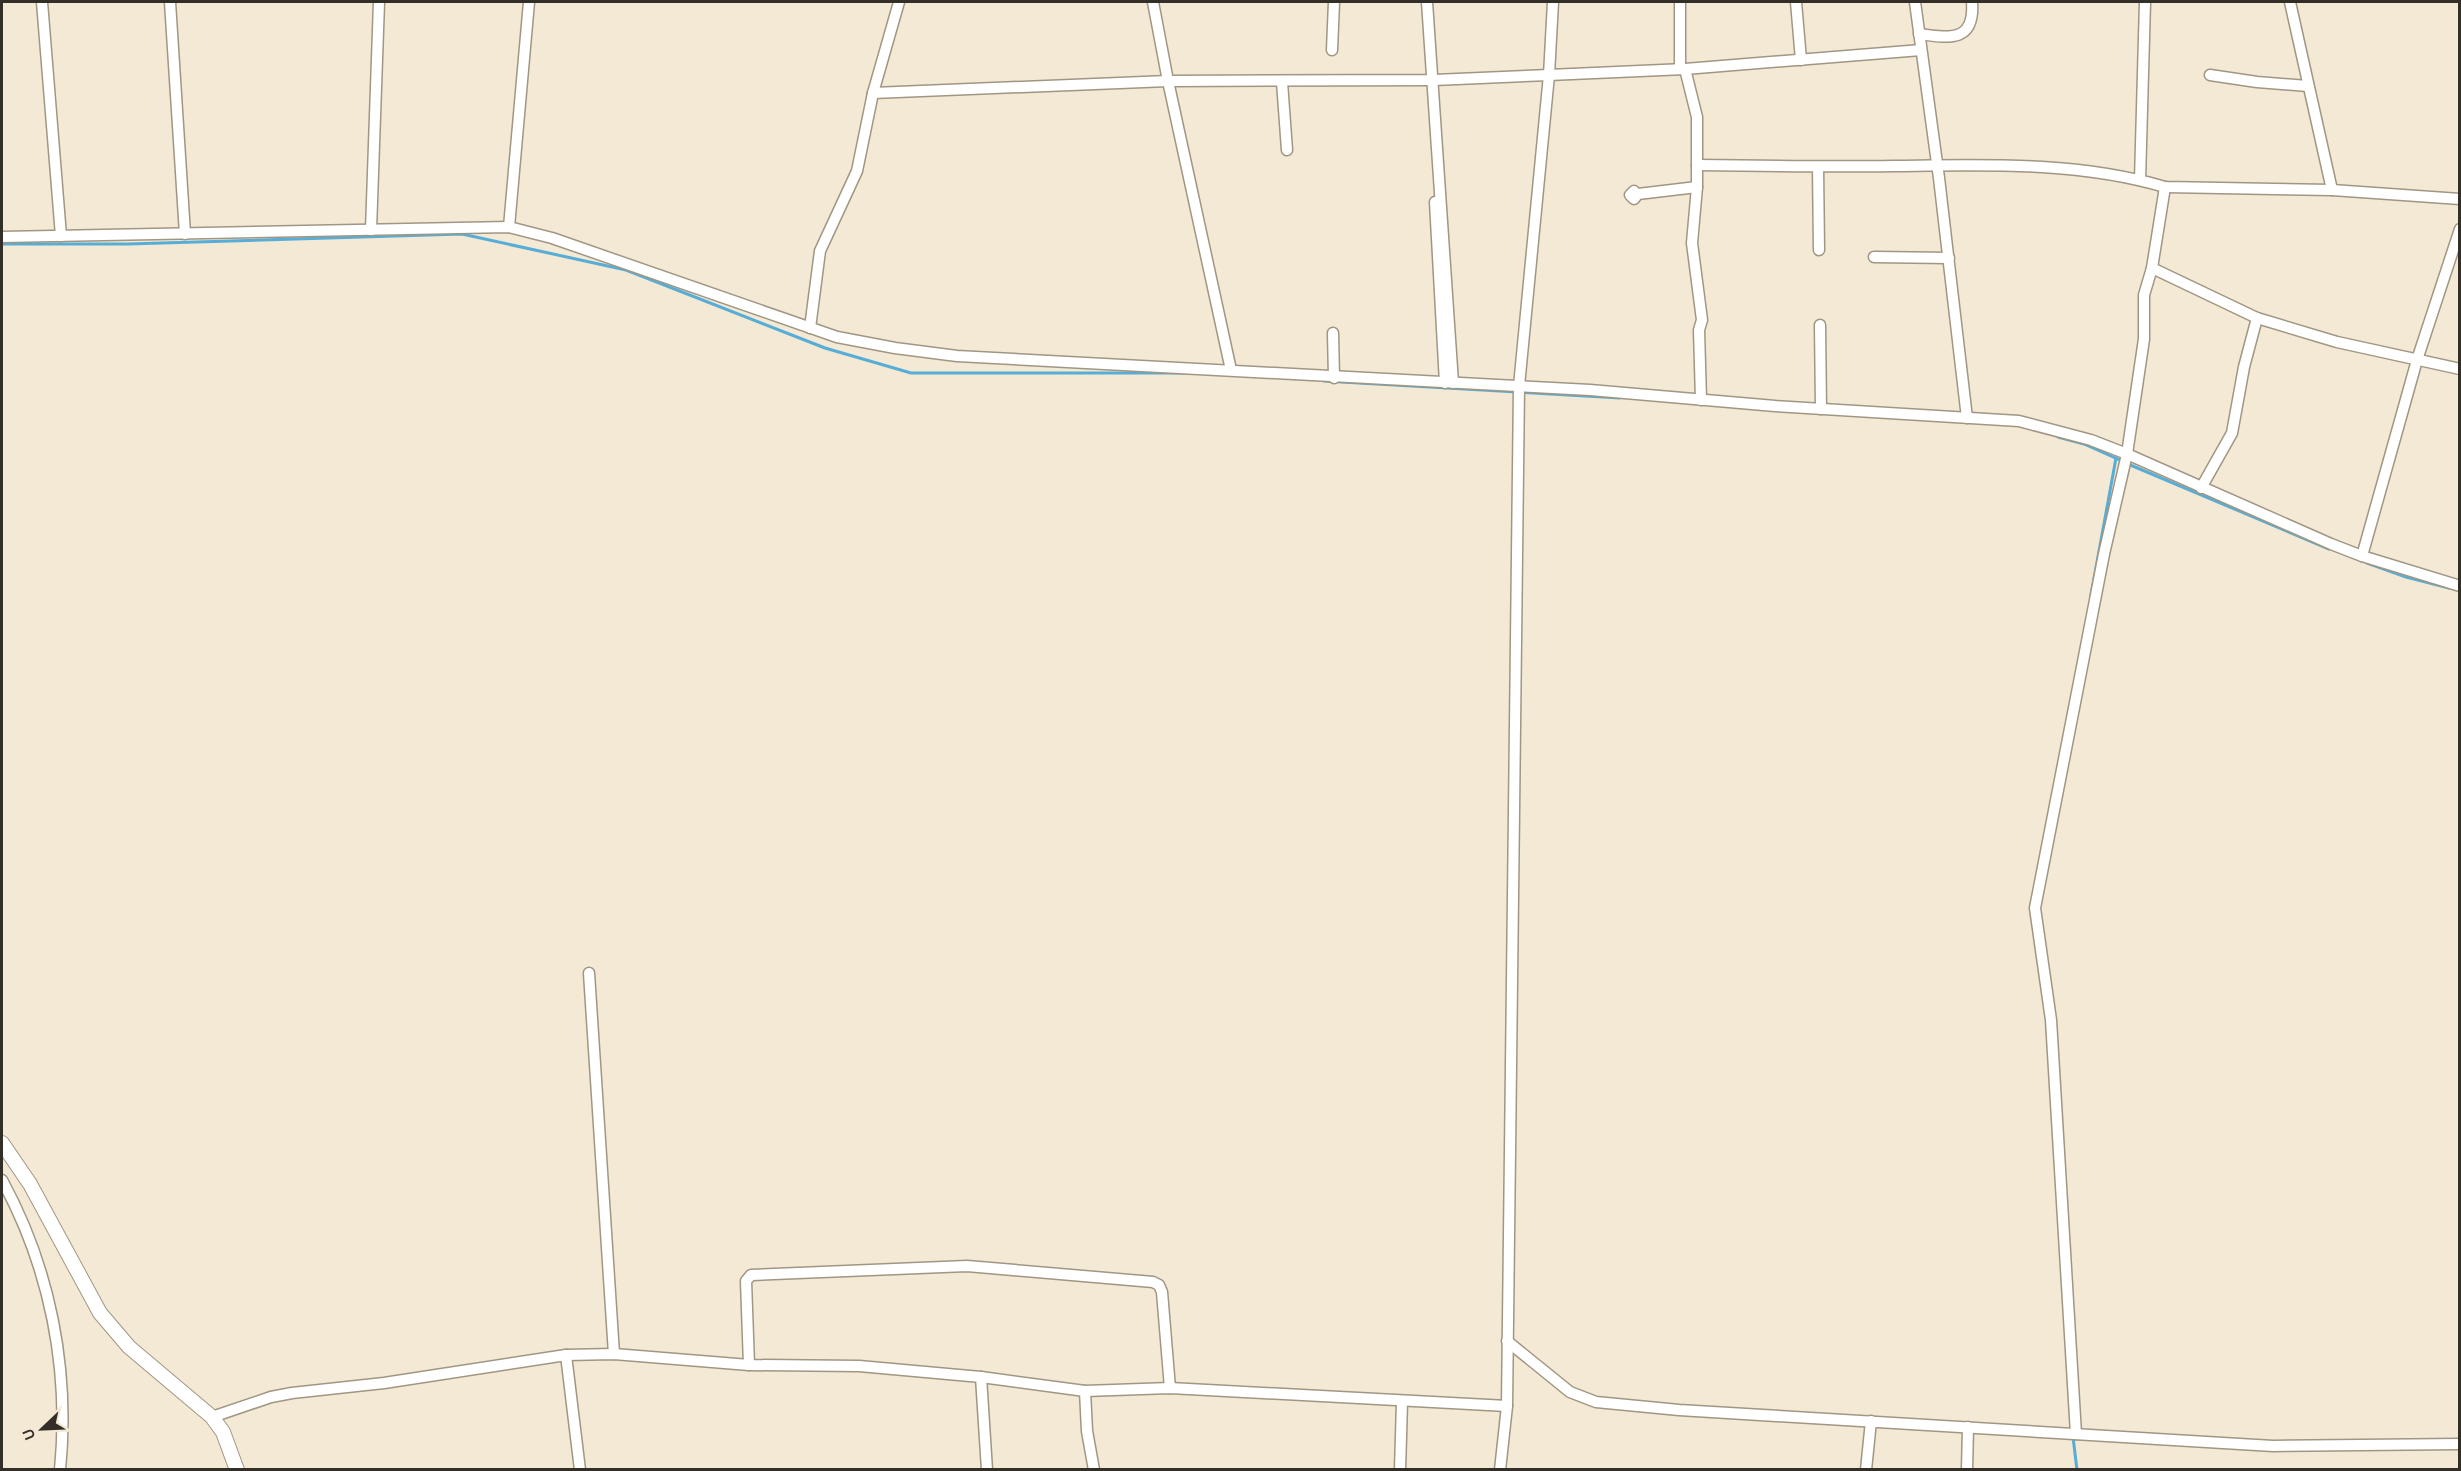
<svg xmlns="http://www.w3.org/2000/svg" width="2461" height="1471" font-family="Karla,sans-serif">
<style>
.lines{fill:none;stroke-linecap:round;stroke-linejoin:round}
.stream{stroke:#56add7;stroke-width:3}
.minor-casing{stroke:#a09683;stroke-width:13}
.tertiary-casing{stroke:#a09683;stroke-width:16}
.minor{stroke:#fff;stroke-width:10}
.tertiary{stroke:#fff;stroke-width:14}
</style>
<rect width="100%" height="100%" fill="#f3e9d4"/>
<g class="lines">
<g class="stream">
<polyline points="2,244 128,244 462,234 626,270 825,348 911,373 1188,373"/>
<polyline points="1324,381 1620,398"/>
<polyline points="2058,437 2084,444 2122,461"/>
<polyline points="2128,464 2329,549"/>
<polyline points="2367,563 2406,577 2449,588"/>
<polyline points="2091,595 2116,458"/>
<polyline points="2073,1437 2077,1470"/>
</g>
<g class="minor-casing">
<g id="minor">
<polyline points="42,2 61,236"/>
<polyline points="170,2 185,234"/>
<polyline points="1153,2 1168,81 1231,370"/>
<polyline points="1427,2 1453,383"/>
<polyline points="1796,2 1801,60"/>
<polyline points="1915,2 1939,178 1967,418"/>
<polyline points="2290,2 2332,190"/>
<path d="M 1919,34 C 1949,38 1975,43 1972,2"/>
<polyline points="1332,50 1334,2"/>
<polyline points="1680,69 1680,2"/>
<polyline points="1685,69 1697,117 1697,187 1692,243 1702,320 1699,330 1701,400"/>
<polyline points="2210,75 2257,82 2308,86"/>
<polyline points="1282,82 1287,150"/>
<polyline points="873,93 1168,81 1434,80 1549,75 1685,69 1921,50"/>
<path d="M 1697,165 C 1762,166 1828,167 1893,166 C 1983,165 2077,161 2165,187 L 2332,190 L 2460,199"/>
<polyline points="1818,167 1819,250"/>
<polyline points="2140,180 2145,2"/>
<polyline points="1634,191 1630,195 1634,199 1638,194 1697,187"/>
<polyline points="1435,202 1445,383"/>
<polyline points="509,227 529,2"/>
<polyline points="371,230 379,2"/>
<polyline points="2,237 509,227 552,238 837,337 895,348 957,356 1590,390 1775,406 2019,421 2091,440 2127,454 2331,544 2362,556 2460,586"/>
<polyline points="1874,257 1949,258"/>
<polyline points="2152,268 2257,318 2244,367 2232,433 2201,488"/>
<polyline points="2257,318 2337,342 2460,369"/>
<polyline points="1820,325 1821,409"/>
<polyline points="810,328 820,251 857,171 873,93 899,2"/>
<polyline points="1333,333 1334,378"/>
<polyline points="2362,556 2417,360 2460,229"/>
<polyline points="589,973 614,1354"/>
<path d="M 2,1180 C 50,1268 70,1369 60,1470"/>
<polyline points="1507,1341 1570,1392 1596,1402 1679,1410 2273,1446 2460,1444"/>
<polyline points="566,1355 580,1470"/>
<polyline points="749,1365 746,1281 751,1275 967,1266 1153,1282 1159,1285 1162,1292 1170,1388"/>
<polyline points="981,1377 987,1470"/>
<polyline points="1085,1391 1087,1431 1094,1470"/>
<polyline points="212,1417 271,1397 292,1393 384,1383 566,1355 614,1354 749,1365 859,1366 981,1377 1085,1391 1170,1388 1507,1406"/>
<polyline points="2076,1434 2051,1020 2035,908 2104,554 2127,454 2144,339 2144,295 2152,268 2165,187"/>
<polyline points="1400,1470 1402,1402"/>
<polyline points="1500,1470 1507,1406 1519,386 1549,75 1553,2"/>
<polyline points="1866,1470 1871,1421"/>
<polyline points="1967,1470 1968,1427"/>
</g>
</g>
<g class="tertiary-casing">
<polyline id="tertiary" points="2,1143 30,1184 100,1313 129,1347 212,1417 223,1432 237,1470"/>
</g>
<use href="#minor" class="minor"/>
<use href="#tertiary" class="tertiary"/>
</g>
<rect width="2461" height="1471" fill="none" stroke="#332f28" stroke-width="6"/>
<g transform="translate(42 1429) rotate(247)" stroke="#f3e9d4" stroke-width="4.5" paint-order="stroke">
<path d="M0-4.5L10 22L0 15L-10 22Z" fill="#332f28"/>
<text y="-9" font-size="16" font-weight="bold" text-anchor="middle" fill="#332f28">U</text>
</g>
</svg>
